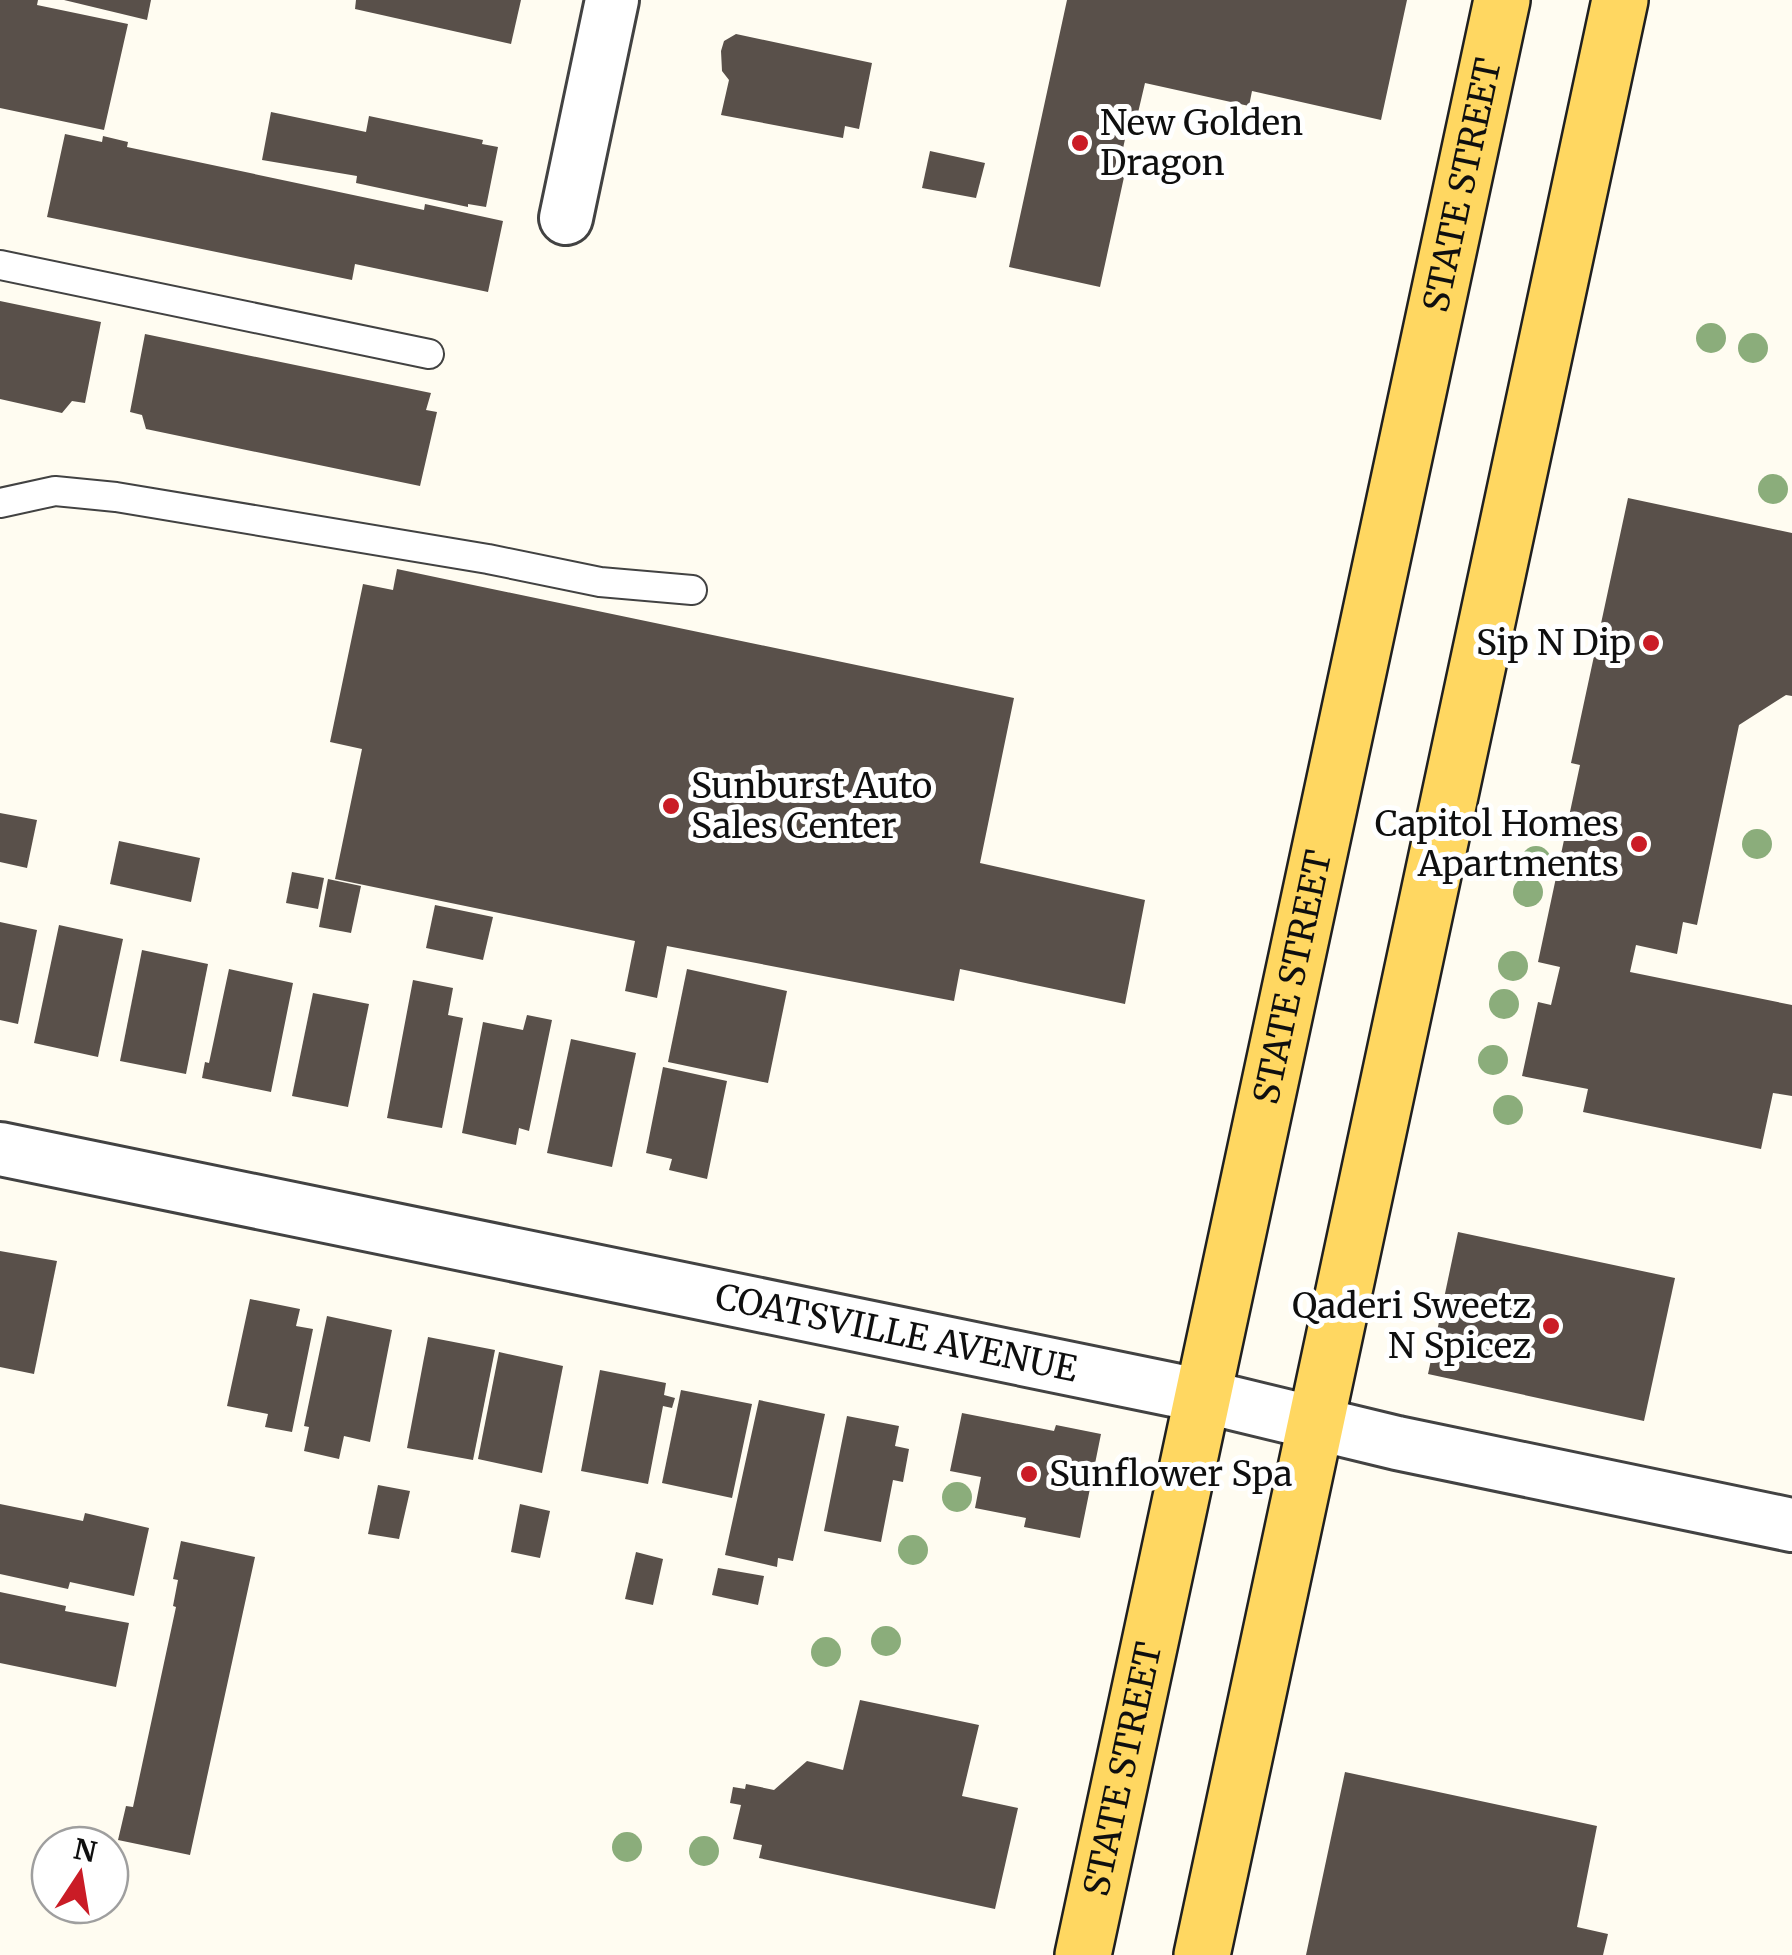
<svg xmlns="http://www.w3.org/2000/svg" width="1792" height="1955" font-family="Merriweather,serif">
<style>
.building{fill:#59504a}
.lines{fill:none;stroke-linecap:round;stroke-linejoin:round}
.lane-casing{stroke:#424242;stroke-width:32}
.street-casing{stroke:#424242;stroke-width:58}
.primary-casing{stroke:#202020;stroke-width:60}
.lane{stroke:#fff;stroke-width:28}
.street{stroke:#fff;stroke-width:52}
.primary{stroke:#ffd761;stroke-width:55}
.tree{fill:#8bad7b}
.poi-dot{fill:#ca1c26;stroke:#fff;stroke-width:4}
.labels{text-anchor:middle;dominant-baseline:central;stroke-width:10;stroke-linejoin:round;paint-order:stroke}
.poi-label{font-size:35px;fill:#0f0f0f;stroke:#fff;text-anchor:start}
.street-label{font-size:35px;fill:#0f0f0f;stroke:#fff}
</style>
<rect width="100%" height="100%" fill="#fffcf1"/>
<g class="building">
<polygon points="0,0 38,0 37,5 128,24 104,130 0,108"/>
<polygon points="64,0 151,0 147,20"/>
<polygon points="356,0 521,0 511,44 355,9"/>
<polygon points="1067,0 1407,0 1381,120 1252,91 1249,106 1145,83 1137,117 1130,116 1119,167 1126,168 1100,287 1009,267"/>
<polygon points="736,34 872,63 859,129 845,126 843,138 721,115 729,80 722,71 721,51 724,41"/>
<polygon points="271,112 366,132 369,116 483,140 482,144 498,147 486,207 468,204 468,207 356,183 357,176 262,160"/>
<polygon points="65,134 102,142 103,136 128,142 127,147 424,210 425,204 503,221 488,292 355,264 352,280 47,217"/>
<polygon points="930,151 985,163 976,198 922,188"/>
<polygon points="0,301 101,322 85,403 72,401 62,413 0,399"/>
<polygon points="145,334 431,393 426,410 437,412 420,486 146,429 142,415 130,412"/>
<polygon points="1628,498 1792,533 1792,696 1786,695 1739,725 1697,925 1683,922 1677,954 1636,945 1630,972 1792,1005 1792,1096 1773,1093 1761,1149 1583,1112 1588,1089 1522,1076 1538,1002 1551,1005 1560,967 1538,962 1580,765 1571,763"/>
<polygon points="397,569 1014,698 980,863 1145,900 1125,1004 960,969 954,1001 667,946 657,998 625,991 635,941 335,879 362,749 330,742 363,584 393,590"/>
<polygon points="0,813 37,820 27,868 0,862"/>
<polygon points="119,841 200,858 191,902 110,884"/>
<polygon points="292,872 324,878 318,909 286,903"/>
<polygon points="328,879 361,886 351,933 319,927"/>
<polygon points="435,905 493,917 483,960 426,948"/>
<polygon points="0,922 37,930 18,1024 0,1020"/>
<polygon points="59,925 123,939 98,1057 34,1043"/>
<polygon points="142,950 208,964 186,1074 120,1061"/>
<polygon points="229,969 293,983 271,1092 202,1078 205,1062 209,1063"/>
<polygon points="687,969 787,991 768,1083 668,1062"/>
<polygon points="413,980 453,988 448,1015 463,1018 442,1128 387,1118"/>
<polygon points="313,993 369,1004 348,1107 292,1096"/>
<polygon points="527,1015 552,1020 529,1131 519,1128 516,1145 462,1133 483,1022 523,1030"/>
<polygon points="571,1039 636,1053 612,1167 547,1153"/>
<polygon points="663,1067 727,1081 707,1179 669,1170 672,1159 646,1153"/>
<polygon points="1458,1232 1675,1278 1644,1421 1428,1374"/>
<polygon points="0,1251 57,1261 34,1374 0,1367"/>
<polygon points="250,1299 300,1309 296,1326 313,1329 292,1432 265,1427 268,1414 227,1406"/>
<polygon points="327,1316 392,1330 370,1442 344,1436 339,1459 304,1451 309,1427 304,1426"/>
<polygon points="428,1337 495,1350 473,1460 407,1448"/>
<polygon points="499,1352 563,1366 542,1473 478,1459"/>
<polygon points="600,1370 666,1383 664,1395 675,1398 672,1408 663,1406 648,1484 581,1471"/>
<polygon points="681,1390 752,1404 732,1498 662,1483"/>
<polygon points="759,1400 825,1414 793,1561 778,1558 777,1567 725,1555"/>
<polygon points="962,1413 1054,1431 1056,1425 1101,1434 1080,1538 1024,1527 1026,1518 975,1508 981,1477 950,1471"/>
<polygon points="847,1416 899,1426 895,1446 909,1449 903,1482 893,1480 881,1542 824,1531"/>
<polygon points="378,1485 410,1491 399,1539 368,1534"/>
<polygon points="0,1504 83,1521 85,1513 149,1528 134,1596 70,1582 68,1589 0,1574"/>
<polygon points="520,1504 550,1511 540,1558 511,1552"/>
<polygon points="181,1541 255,1557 190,1855 118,1840 126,1806 133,1807 176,1607 173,1606 178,1580 173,1579"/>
<polygon points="636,1552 663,1559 653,1605 625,1599"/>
<polygon points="718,1568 764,1576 758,1605 712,1595"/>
<polygon points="0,1592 66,1606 65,1611 129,1623 116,1687 0,1663"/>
<polygon points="860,1700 979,1725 962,1796 1018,1808 995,1909 759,1858 762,1845 733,1839 741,1805 730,1803 733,1787 745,1789 746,1784 774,1790 807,1761 843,1770"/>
<polygon points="1345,1772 1597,1826 1577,1927 1608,1934 1603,1955 1306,1955"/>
</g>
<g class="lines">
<g class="lane-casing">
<g id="lane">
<polyline points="0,265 429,354"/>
<polyline points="0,503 55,491 116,497 488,559 600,582 692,590"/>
</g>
</g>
<g class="street-casing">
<g id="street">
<polyline points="566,218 612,0"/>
<path id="s1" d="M 0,1149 L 1203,1396 L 1397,1443 L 1792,1525"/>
</g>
</g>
<g class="primary-casing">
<g id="primary">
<path id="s2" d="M 1083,1955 L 1502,0"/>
<polyline points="1202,1955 1620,0"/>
</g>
</g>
<use href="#lane" class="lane"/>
<use href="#street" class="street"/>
<use href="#primary" class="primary"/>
</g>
<g class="tree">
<circle cx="1711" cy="338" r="15"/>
<circle cx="1753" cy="348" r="15"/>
<circle cx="1773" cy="489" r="15"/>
<circle cx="1757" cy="844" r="15"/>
<circle cx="1536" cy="861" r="15"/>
<circle cx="1528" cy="892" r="15"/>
<circle cx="1513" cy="966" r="15"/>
<circle cx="1504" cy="1004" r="15"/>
<circle cx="1493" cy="1060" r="15"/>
<circle cx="1508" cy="1110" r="15"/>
<circle cx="957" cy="1497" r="15"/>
<circle cx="913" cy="1550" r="15"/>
<circle cx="886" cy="1641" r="15"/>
<circle cx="826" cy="1652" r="15"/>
<circle cx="627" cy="1847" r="15"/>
<circle cx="704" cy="1851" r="15"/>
</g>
<g class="poi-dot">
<circle cx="1080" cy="143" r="10"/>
<circle cx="1651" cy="643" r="10"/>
<circle cx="671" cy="806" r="10"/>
<circle cx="1639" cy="844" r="10"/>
<circle cx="1551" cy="1326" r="10"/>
<circle cx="1029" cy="1474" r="10"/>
</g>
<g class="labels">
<g class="poi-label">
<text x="1100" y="123">New Golden<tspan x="1100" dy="40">Dragon</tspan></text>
<text x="1631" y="643" text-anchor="end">Sip N Dip</text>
<text x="691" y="786">Sunburst Auto<tspan x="691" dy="40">Sales Center</tspan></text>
<text x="1619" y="824" text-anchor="end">Capitol Homes<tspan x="1619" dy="40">Apartments</tspan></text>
<text x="1531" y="1306" text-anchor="end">Qaderi Sweetz<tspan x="1531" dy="40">N Spicez</tspan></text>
<text x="1049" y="1474">Sunflower Spa</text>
</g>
<g class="street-label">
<text stroke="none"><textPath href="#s2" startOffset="1810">STATE STREET</textPath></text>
<text stroke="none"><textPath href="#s2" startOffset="1000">STATE STREET</textPath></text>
<text stroke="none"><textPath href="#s1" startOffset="915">COATSVILLE AVENUE</textPath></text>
<text stroke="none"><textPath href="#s2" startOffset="190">STATE STREET</textPath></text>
</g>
</g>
<g transform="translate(80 1875) rotate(12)"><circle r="48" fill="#ffffff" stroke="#9f9f9f" stroke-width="2.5"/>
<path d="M0-8L18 38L0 25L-18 38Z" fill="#ca1c26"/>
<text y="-15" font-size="28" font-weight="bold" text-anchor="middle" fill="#0f0f0f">N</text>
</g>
</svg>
